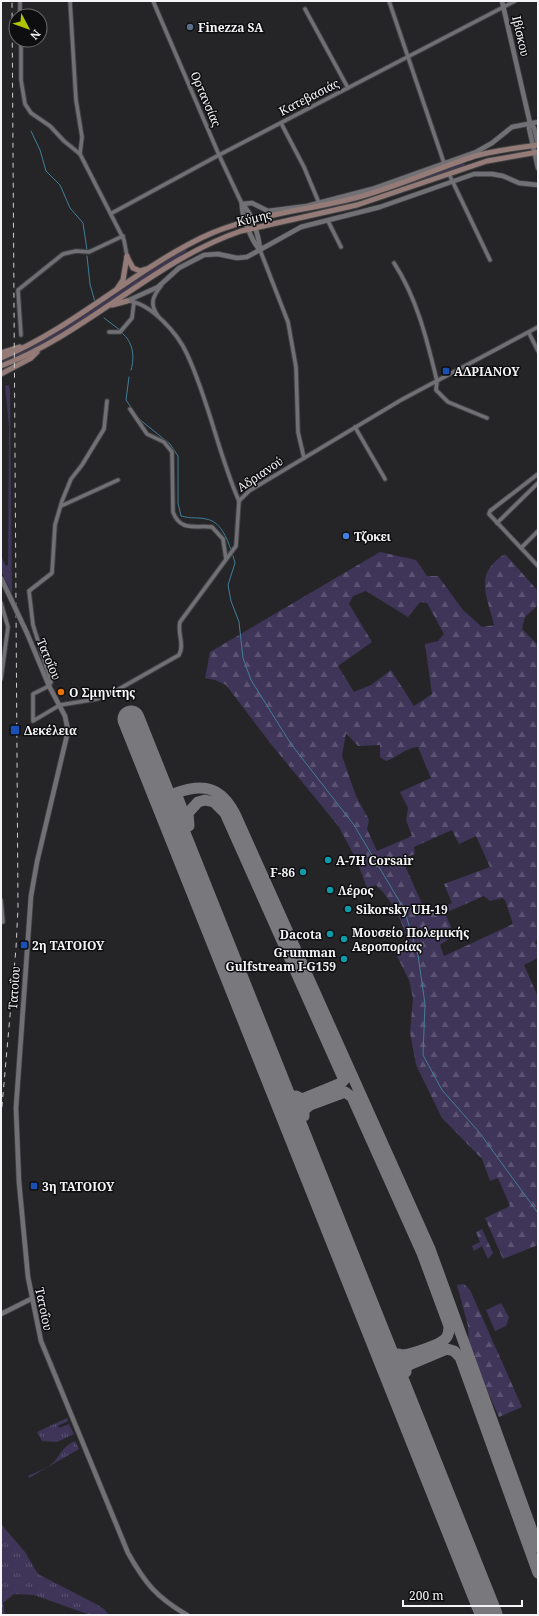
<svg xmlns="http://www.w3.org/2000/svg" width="539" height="1616" font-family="'Noto Serif',serif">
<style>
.grass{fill:#3f3558}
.forest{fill:url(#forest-firs);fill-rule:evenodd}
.park{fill:url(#park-tufts)}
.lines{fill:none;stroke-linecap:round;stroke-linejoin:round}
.stream{stroke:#417e98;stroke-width:1}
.taxiway{stroke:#79787c;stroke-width:11}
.runway{stroke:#79787c;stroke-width:27}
.minor-casing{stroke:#414144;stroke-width:5.5}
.tertiary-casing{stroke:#414144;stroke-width:6}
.secondary-casing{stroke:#414144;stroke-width:7}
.minor{stroke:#717175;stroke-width:3.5}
.tertiary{stroke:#717175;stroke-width:4.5}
.secondary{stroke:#947b77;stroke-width:5}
.rail{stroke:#cdcccf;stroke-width:1;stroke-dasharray:5 5;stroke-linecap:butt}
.tertiary-bridge-casing{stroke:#414144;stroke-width:6;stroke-linecap:butt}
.tertiary-bridge{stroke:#717175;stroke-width:4.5}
.service-dot{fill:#5c6f8a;stroke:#0e0e10;stroke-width:1.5}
.transit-dot{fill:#1a4fb4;stroke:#0e0e10;stroke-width:1.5}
.shop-dot{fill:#3f7fe0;stroke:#0e0e10;stroke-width:1.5}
.food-dot{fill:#e8710a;stroke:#0e0e10;stroke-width:1.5}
.culture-dot{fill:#0f9aa8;stroke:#0e0e10;stroke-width:1.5}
.labels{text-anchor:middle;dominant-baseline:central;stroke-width:3;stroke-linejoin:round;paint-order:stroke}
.poi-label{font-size:12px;font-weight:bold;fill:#f5f4f7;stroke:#0e0e10;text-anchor:start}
.street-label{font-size:12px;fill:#f5f4f7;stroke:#0e0e10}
</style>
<defs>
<pattern id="forest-firs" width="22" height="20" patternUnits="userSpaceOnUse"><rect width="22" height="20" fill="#3f3558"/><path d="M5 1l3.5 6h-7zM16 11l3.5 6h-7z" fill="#5b5371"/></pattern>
<pattern id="park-tufts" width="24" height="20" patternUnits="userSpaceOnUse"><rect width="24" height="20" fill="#3f3558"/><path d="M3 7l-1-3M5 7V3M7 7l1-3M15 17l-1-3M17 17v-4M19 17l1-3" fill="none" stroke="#5b5371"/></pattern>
</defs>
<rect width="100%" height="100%" fill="#252528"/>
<g class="grass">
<polygon points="464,163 465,165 410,186 322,211 322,209 383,192"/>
<path d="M 186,249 L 187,251 L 65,331 L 38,347 L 1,364 L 1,361 C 68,332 124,285 186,249 Z"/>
<polygon points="9,385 10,390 12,594 1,571 1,556 6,566 8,565 9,427 5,386"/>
</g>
<g class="forest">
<path d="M 380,552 L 416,560 L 427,576 L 438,576 L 463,610 L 482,627 L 494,625 C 487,595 473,574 505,554 L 538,591 L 538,605 L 525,617 L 522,629 L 538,645 L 538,939 L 535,943 L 538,945 L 538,958 L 524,965 L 538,997 L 538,1245 L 503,1259 L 485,1218 L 510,1206 L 498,1178 L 490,1181 L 482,1159 L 442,1118 L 416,1065 L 410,1032 L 413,998 L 409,980 L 394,950 L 409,943 C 401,920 394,902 376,885 L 367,888 L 357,861 L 339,827 L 271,744 L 226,685 L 215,680 L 205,678 L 210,652 ZM 366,591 L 408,617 L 420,602 L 427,603 L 444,634 L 438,641 L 425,644 L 432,694 L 414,706 L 391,670 L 371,685 L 354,692 L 338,666 L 372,642 L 349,604 L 353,596 ZM 346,733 L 358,746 L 380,745 L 380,757 L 386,761 C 398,757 407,747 418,747 L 431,778 L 400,792 L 408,808 L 406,820 L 412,836 L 377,851 L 367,829 L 369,820 L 356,796 L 342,756 ZM 452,830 L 459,844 L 476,836 L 490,867 L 444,884 L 452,903 L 427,915 L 402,859 L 415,854 L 414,847 ZM 484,896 L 490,901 L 502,898 L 505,900 L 513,924 L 444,956 L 440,945 L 450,938 L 453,932 L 445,913 Z"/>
<polygon points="482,1229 493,1253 488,1259 482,1246 474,1251 472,1246 480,1242 476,1232"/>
<polygon points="464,1284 470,1290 522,1407 499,1417 469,1350 468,1326 457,1285"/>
<polygon points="501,1303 509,1317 506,1326 495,1331 486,1310"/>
</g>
<g class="park">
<polygon points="67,1418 68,1421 58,1426 59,1428 69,1424 74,1434 57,1442 42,1441 37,1432"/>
<path d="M 75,1441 L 79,1449 L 29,1478 L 28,1476 C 35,1472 47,1469 53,1463 C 62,1453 61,1448 75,1441 Z"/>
<polygon points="1,1524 25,1552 38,1574 96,1604 104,1609 109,1615 90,1615 34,1595 14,1594 3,1603 5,1615 1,1615"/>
</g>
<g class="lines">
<g class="stream">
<polyline points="31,131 40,150 46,171 60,185 70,208 83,223 87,250"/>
<polyline points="87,256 90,284 95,302"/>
<polyline points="104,318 120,330"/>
<path d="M 122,333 C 133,342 135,356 131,370"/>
<path d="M 129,377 L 126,400 L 139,419 L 170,444 L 178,456 L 178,503 L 181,516 C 192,519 198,517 206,519 C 220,521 227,538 231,550"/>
<polyline points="233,556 235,563 228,585 231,601 239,622 243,658 251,680 291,744 354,825 404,909 418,955 425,1004 423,1055 442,1090 479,1132 538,1213"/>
</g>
<g class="taxiway">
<path d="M 187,822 L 176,793 C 204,783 221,787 235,814 L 430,1249 L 538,1547"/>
<path d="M 189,826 L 188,813 L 198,802 L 205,800 L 214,802 L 225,813 L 344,1080 L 341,1083 L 302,1099 L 296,1096 L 304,1116 L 304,1110 L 310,1105 L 345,1092 L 352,1097 L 422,1253 L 449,1326 C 449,1331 449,1334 446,1338 C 441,1344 405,1358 399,1354 L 406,1372 L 405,1369 L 409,1365 L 447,1349 L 454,1351 L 460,1357 L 538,1573"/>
</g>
<polyline class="runway" points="131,719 489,1615"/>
<g class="minor-casing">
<g id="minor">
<polyline points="20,1 20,16"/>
<polyline points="70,1 76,100 82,137 80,154"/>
<polyline points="153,1 219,155 242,204"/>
<polyline points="389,1 444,163"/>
<polyline points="305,9 348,88"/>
<polyline points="21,40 21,80 25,104 31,113 50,126 64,141 80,154 124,240 127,256"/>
<polyline points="281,123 304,167 319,203"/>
<polyline points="449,174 490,260"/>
<polyline points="112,213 219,155 515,1"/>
<polyline points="328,221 341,247"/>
<polyline points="260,250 288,322 296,367 298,432 304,458"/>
<path d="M 394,263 C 417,298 427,340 437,381 L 436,390 L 448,402 L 487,418"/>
<path d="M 128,301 C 151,303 178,334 187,354 C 209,401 218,453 239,501"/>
<path d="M 158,316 C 149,304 153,296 161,286"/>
<polyline points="109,332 120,332 132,318 134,302"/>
<polyline points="529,333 538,351"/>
<polyline points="21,335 18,290 63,254 76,251 89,252 123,236"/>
<path d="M 107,401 L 104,429 L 82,465 L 71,479 L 62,501 L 55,525 L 52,573 L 29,591 L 33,625 L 51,682 L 49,686 L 33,694 L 33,721 L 60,705 L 97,699 L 112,693 L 179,655 C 185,645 177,633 180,622 L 236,546 L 239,501 L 249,491 L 401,400 L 538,327"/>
<path d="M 130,409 L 147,434 L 164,442 L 172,452 L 173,512 C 180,532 196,525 212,527 L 223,539 L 226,559"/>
<polyline points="355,427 385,479"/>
<polyline points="538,474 490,511 489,514 538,566"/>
<polyline points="61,506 118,480"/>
<polyline points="497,523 538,483"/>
<polyline points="521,548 538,531"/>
<polyline points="1,603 8,627 1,679"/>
<polyline points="1,900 3,922 1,921"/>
</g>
</g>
<g class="tertiary-casing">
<g id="tertiary">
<polyline points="502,1 530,123 529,128 538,168"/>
<polyline points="530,123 534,128 538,144"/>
<polyline points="242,204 252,203 268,211 307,206 372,189 476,152 492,143 512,127 538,122"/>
<path d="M 242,204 C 241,215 252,242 260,250"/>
<path d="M 242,204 C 252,213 259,236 260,250"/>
<polyline points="127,301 158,287 179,268 204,255 218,254 237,258 247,257 301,227 380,207 474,174 492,174 503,176 519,183 538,185"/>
<path d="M 27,633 L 49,686 L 65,716 L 68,731 L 37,862 L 31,896 L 16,1108 L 19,1182 L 28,1277 L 41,1341 L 128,1553 C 145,1583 156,1597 187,1615"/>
<polyline points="1,1314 31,1299"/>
</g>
</g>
<g class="secondary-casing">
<g id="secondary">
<polyline points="127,257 133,268 140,271 146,269"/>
<polyline points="117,289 123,280 127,256"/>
<polyline points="112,305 127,301"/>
<polyline points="1,353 20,347"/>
<path d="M 1,358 C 73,328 130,273 201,238 C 248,215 304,211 355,198 C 397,187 435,169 475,156 C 496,150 517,148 538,145"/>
<path d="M 1,366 C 88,333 153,261 241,231 L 357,205 L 487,161 L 538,152"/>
<polyline points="1,374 31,358 37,352"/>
</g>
</g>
<use href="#minor" class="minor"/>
<use href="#tertiary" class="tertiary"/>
<use href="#secondary" class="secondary"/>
<polyline class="rail" points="1,1117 16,948 18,908 12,1"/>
<g class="tertiary-bridge-casing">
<polyline id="tertiary-bridge" points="1,578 27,633"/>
</g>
<use href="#tertiary-bridge" class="tertiary-bridge"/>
</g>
<circle class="service-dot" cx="190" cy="27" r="4"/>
<g class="transit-dot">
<rect x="442" y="367" width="8" height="8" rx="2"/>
<rect x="10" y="725" width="10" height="10" rx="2"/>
<rect x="20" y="941" width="8" height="8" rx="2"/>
<rect x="30" y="1182" width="8" height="8" rx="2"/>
</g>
<circle class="shop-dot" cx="346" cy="536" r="4"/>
<circle class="food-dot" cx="61" cy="692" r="4"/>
<g class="culture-dot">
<circle cx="328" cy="860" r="4"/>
<circle cx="303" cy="872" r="4"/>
<circle cx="330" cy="890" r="4"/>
<circle cx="348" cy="909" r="4"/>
<circle cx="330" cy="934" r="4"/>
<circle cx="344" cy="939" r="4"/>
<circle cx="344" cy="959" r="4"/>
</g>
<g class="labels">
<g class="poi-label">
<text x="198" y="27">Finezza SA</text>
<text x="454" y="371">ΑΔΡΙΑΝΟΥ</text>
<text x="354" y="536">Τζοκει</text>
<text x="69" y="692">Ο Σμηνίτης</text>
<text x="24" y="730">Δεκέλεια</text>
<text x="336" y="860">A-7H Corsair</text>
<text x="295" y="872" text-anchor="end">F-86</text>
<text x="338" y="890">Λέρος</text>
<text x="356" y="909">Sikorsky UH-19</text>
<text x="352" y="932">Μουσείο Πολεμικής<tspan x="352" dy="14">Αεροπορίας</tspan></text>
<text x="322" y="934" text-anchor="end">Dacota</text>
<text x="32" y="945">2η ΤΑΤΟΙΟΥ</text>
<text x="336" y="952" text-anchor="end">Grumman<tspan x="336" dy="14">Gulfstream I-G159</tspan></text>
<text x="42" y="1186">3η ΤΑΤΟΙΟΥ</text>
</g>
<g class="street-label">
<text transform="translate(521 36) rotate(77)">Ιβίσκου</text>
<text transform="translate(309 97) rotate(-27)">Κατεβασιάς</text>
<text transform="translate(206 99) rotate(67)">Ορτανσίας</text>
<text transform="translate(254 218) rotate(-13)">Κύμης</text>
<text transform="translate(260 474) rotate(-34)">Αδριανού</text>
<text transform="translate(49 659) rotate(67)">Τατοΐου</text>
<text transform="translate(14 988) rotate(-86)">Τατοΐου</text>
<text transform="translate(44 1309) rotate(78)">Τατοΐου</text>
</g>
</g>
<rect width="539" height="1616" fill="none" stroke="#f5f4f7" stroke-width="4"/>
<g transform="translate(28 28) rotate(131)"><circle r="19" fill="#0e0e10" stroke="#6a6a6c"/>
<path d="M0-3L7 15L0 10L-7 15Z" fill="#b0c501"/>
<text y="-6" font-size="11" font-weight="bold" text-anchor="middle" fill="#f5f4f7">N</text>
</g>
<path d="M403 1600v6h119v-6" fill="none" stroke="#f5f4f7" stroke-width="2"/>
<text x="409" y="1600" font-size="12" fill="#f5f4f7" stroke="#0e0e10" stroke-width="3" paint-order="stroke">200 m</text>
</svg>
